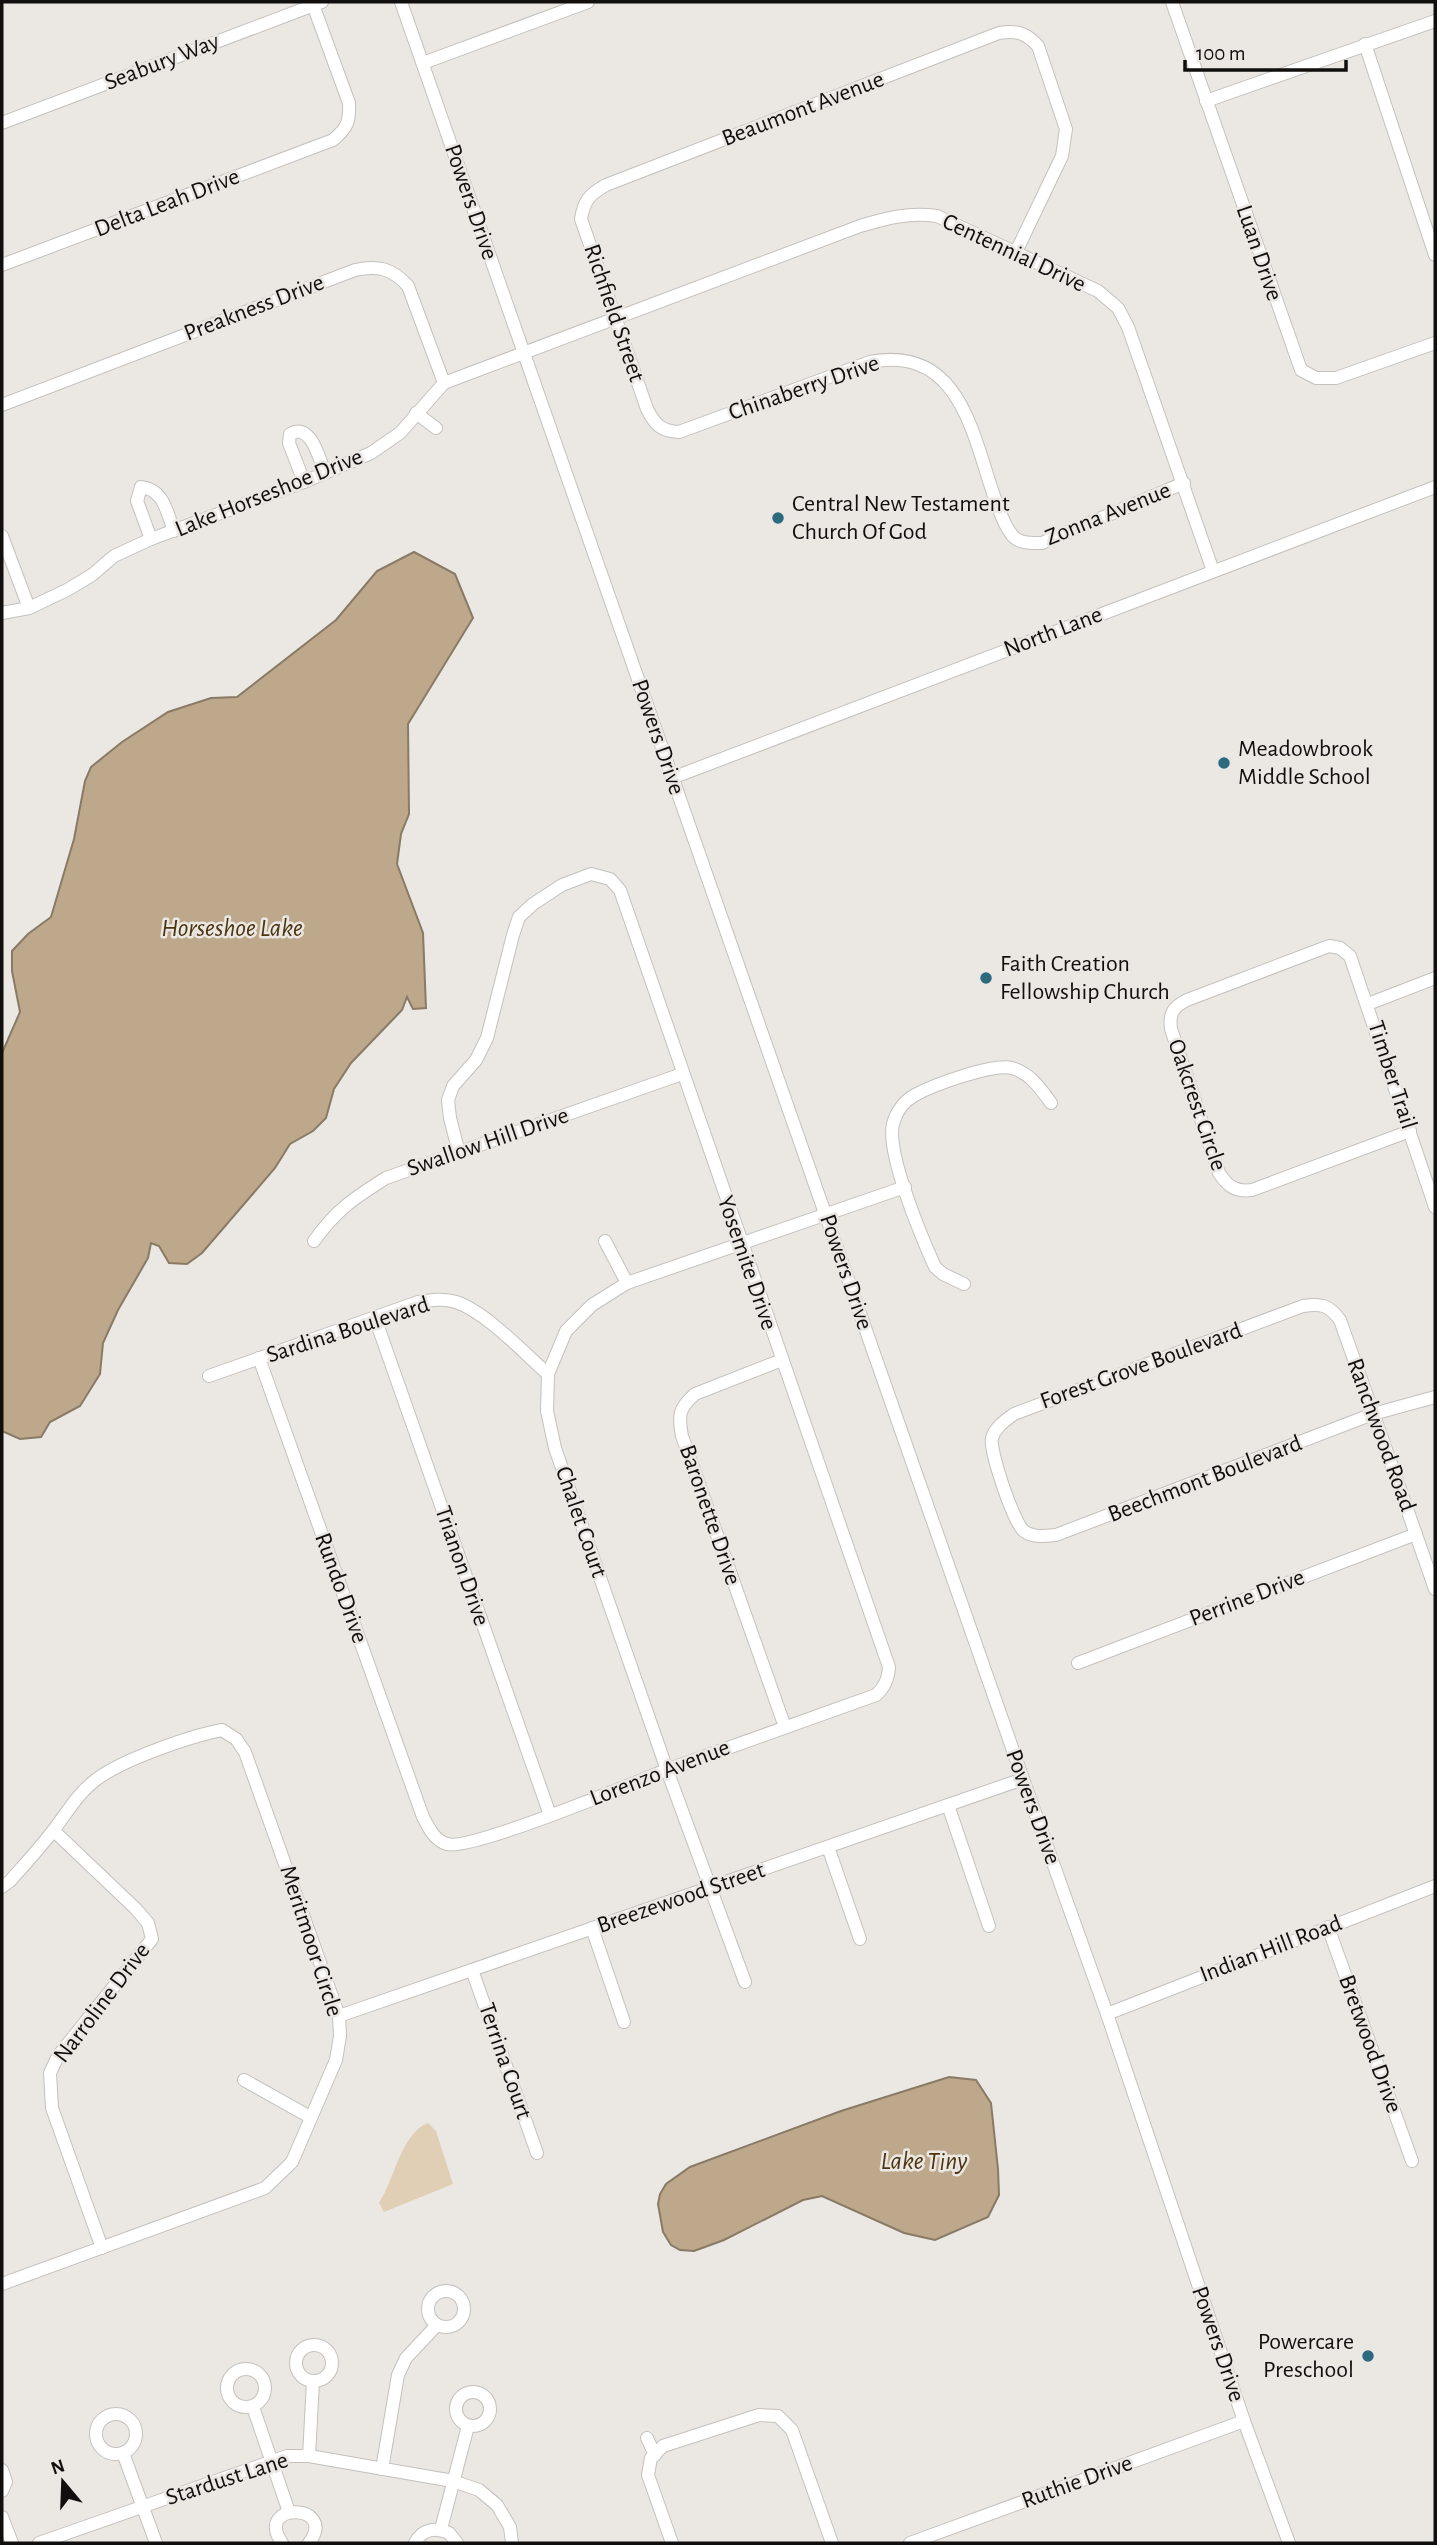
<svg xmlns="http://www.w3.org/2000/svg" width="1437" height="2545" font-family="'Alegreya Sans',sans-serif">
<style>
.green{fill:#e0ceb5}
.water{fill:#bda88b;stroke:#897a66;stroke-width:2}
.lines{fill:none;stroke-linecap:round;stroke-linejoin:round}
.minor-casing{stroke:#c4c1bd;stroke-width:14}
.minor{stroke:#fff;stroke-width:12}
.poi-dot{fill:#2d6a80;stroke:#ebe8e4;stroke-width:2.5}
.labels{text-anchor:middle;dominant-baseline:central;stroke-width:5;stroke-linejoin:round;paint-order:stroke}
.street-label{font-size:24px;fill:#100f0e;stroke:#ebe8e4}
.poi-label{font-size:24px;fill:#100f0e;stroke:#ebe8e4;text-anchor:start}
.water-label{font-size:26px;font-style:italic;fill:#4c3510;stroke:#ebe8e4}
</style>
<rect width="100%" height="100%" fill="#ebe8e4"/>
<path class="green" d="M 428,2123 L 436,2131 L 453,2184 L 384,2212 L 379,2203 C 394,2181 401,2133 428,2123 Z"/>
<g class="water">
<polygon points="414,552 455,574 473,618 408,724 409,814 401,834 397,864 423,933 426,1008 413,1009 407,997 402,1010 351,1063 334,1089 326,1118 313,1131 290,1144 275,1168 202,1253 187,1264 169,1263 159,1246 151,1243 148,1258 118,1310 103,1343 100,1374 80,1406 50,1422 41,1437 20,1439 2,1431 2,1053 20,1012 12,971 12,951 28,934 51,917 74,839 85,781 91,767 122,742 168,712 211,698 237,697 336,620 377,571"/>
<polygon points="949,2077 976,2080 991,2103 998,2169 999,2195 988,2217 935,2240 904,2233 822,2196 803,2200 724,2240 694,2251 680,2250 671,2245 663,2232 658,2204 660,2194 666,2184 690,2167 841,2111"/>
</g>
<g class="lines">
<g class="minor-casing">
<g id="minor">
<polyline points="401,2 1023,1779 1107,2014 1244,2421 1289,2543"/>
<polyline points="1172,2 1301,370 1316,378 1336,378 1435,343"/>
<polyline points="1365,44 1435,255"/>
<polyline points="423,63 588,2"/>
<polyline points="1206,101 1435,21"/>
<polyline points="2,123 322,2"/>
<path d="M 1016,252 L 1062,156 L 1066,129 L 1038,46 C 1026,33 1017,30 999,33 L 606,185 C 590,194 584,200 581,219 L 647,409 C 655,425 661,431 679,432 L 870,362 C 959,345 972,432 994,496 C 999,509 1003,524 1012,535 C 1019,544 1032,543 1042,543 L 1184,483"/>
<path d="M 2,265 L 333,140 C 347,128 350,122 349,103 L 312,2"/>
<path d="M 2,405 L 355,270 C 377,265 392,268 408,286 L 444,383"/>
<polyline points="416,413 436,428"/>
<path d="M 304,482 L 289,443 L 290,434 C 311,422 319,458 325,473"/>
<polyline points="2,536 29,608"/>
<path d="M 151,539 L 137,501 L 141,487 C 164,489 167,513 174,531"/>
<path d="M 2,613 L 29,608 L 67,590 L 92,575 L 114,556 L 151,539 L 304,482 L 371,453 L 400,433 L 444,383 L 860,226 C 887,218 909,212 937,216 L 1098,291 L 1118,308 L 1128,327 L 1213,571"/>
<polyline points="672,778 1435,487"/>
<polyline points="1368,1004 1435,978"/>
<path d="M 1410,1131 L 1252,1190 C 1236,1192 1228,1187 1219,1173 L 1171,1029 C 1169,1013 1173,1007 1187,1000 L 1329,946 L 1340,948 L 1350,956 L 1435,1207"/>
<path d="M 314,1241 C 336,1210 354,1198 386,1178 L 682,1074"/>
<polyline points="605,1241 627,1283"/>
<path d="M 964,1284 L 943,1274 L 935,1267 C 922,1238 886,1153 893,1124 C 896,1112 904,1101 915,1095 C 933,1085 993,1063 1012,1068 C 1030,1073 1040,1088 1051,1103"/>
<polyline points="375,1318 550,1815"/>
<path d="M 259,1358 L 423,1817 C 429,1828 434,1840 447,1844 C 471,1851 636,1782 669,1769 C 738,1744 807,1719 876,1695 C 885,1687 888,1679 889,1667 L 620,890 L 610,879 L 591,874 L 562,885 L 533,904 L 519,917 L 513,935 L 487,1038 L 476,1060 L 453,1086 L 448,1100 L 450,1118 L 459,1153"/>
<path d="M 782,1360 L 695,1394 C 679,1408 678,1415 682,1436 L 785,1727"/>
<path d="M 209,1376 L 418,1302 C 431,1300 444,1298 456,1302 C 486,1312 524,1353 548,1374"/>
<path d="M 1435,1397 L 1373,1414 L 1056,1535 C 1046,1536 1033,1538 1024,1531 C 1014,1524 989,1450 992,1438 C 995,1427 1006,1420 1014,1414 L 1303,1306 C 1321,1303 1329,1305 1340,1320 C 1372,1410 1404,1499 1435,1589"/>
<polyline points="1078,1663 1416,1534"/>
<polyline points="948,1805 989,1926"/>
<polyline points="54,1831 136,1909 148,1923 152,1939 58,2056 50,2073 52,2108 102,2248"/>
<polyline points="828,1847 860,1939"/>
<path d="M 2,1887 L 10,1881 C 25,1864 41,1847 55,1828 C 68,1811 79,1792 97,1779 C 122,1760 190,1736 222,1730 L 236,1739 L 245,1752 L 339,2016 L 340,2036 L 336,2060 L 292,2162 L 265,2188 L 2,2284"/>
<polyline points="1328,1927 1412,2161"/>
<polyline points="592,1928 624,2022"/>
<polyline points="472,1970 537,2153"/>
<polyline points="745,1982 667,1770 555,1448 547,1411 548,1374 566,1331 592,1305 627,1283 905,1187"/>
<polyline points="1107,2014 1435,1886"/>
<polyline points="339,2016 1023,1779"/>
<polyline points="244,2080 310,2117"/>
<circle cx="446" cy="2309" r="18"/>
<circle cx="314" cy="2363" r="18"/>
<circle cx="246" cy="2388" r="19"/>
<circle cx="473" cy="2409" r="17"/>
<polyline points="253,2407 289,2512"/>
<circle cx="116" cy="2434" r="20"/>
<polyline points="647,2438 655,2455"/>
<polyline points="123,2453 156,2543"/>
<polyline points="309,2456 313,2381"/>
<polyline points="382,2469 398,2375 406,2358 437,2325"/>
<polyline points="2,2470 6,2482 2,2491"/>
<polyline points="2,2517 12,2543"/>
<polyline points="441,2529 468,2426"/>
<polyline points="39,2543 287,2456 309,2456 453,2481 479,2490 497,2505 510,2527 512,2543"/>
<path d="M 282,2543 C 253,2501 339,2503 309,2543"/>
<path d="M 415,2543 C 422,2529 435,2527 449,2533 L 457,2543"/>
<polyline points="672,2543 648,2475 651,2458 663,2446 759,2415 778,2416 792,2430 832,2543"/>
<polyline points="910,2543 1244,2421"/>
</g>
</g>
<use href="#minor" class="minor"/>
</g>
<g class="poi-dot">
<circle cx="778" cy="518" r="7"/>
<circle cx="1224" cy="763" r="7"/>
<circle cx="986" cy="978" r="7"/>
<circle cx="1368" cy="2356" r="7"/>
</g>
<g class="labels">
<g class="street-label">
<text transform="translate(162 62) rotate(-21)">Seabury Way</text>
<text transform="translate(803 109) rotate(-21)">Beaumont Avenue</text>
<text transform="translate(471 202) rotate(71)">Powers Drive</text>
<text transform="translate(167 203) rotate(-21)">Delta Leah Drive</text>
<text transform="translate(1014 253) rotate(25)">Centennial Drive</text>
<text transform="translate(1259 253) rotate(71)">Luan Drive</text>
<text transform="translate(254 308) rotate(-21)">Preakness Drive</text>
<text transform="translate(614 313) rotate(71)">Richfield Street</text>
<text transform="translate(804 388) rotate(-19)">Chinaberry Drive</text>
<text transform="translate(269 493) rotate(-22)">Lake Horseshoe Drive</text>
<text transform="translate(1108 514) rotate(-22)">Zonna Avenue</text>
<text transform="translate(1053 632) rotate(-21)">North Lane</text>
<text transform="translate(658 737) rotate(71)">Powers Drive</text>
<text transform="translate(1392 1075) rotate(72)">Timber Trail</text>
<text transform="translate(1197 1105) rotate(71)">Oakcrest Circle</text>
<text transform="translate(488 1142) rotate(-19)">Swallow Hill Drive</text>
<text transform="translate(747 1263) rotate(71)">Yosemite Drive</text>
<text transform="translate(846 1272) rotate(71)">Powers Drive</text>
<text transform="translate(348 1330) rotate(-18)">Sardina Boulevard</text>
<text transform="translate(1141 1366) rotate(-20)">Forest Grove Boulevard</text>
<text transform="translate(1381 1435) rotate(70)">Ranchwood Road</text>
<text transform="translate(1205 1479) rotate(-21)">Beechmont Boulevard</text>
<text transform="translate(710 1515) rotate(71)">Baronette Drive</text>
<text transform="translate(581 1522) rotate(71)">Chalet Court</text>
<text transform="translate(462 1566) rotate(71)">Trianon Drive</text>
<text transform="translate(341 1588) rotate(70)">Rundo Drive</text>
<text transform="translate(1247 1598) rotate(-21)">Perrine Drive</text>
<text transform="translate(660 1773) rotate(-21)">Lorenzo Avenue</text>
<text transform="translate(1033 1807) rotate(70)">Powers Drive</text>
<text transform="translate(681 1898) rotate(-19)">Breezewood Street</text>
<text transform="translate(311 1941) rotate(72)">Meritmoor Circle</text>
<text transform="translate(1271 1949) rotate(-21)">Indian Hill Road</text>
<text transform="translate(102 2003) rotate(-53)">Narroline Drive</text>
<text transform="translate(1370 2044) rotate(70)">Bretwood Drive</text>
<text transform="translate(505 2061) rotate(71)">Terrina Court</text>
<text transform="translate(1218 2344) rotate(71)">Powers Drive</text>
<text transform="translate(227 2479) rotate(-18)">Stardust Lane</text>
<text transform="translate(1077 2482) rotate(-20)">Ruthie Drive</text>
</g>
<g class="poi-label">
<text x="792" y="504">Central New Testament<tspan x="792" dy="28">Church Of God</tspan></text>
<text x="1238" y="749">Meadowbrook<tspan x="1238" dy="28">Middle School</tspan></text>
<text x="1000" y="964">Faith Creation<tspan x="1000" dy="28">Fellowship Church</tspan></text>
<text x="1354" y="2342" text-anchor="end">Powercare<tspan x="1354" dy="28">Preschool</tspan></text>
</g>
<g class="water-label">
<text x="232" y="928">Horseshoe Lake</text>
<text x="924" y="2161">Lake Tiny</text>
</g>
</g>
<rect width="1437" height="2545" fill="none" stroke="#100f0e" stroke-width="7"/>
<g transform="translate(63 2482) rotate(341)" stroke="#ebe8e4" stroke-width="5" paint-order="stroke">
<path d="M0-5L12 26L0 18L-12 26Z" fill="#100f0e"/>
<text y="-10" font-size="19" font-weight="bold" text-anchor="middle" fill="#100f0e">N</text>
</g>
<path d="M1185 60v10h161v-10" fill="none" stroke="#100f0e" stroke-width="3.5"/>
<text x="1196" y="60" font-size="21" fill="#100f0e" stroke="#ebe8e4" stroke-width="5" paint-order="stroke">100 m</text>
</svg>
